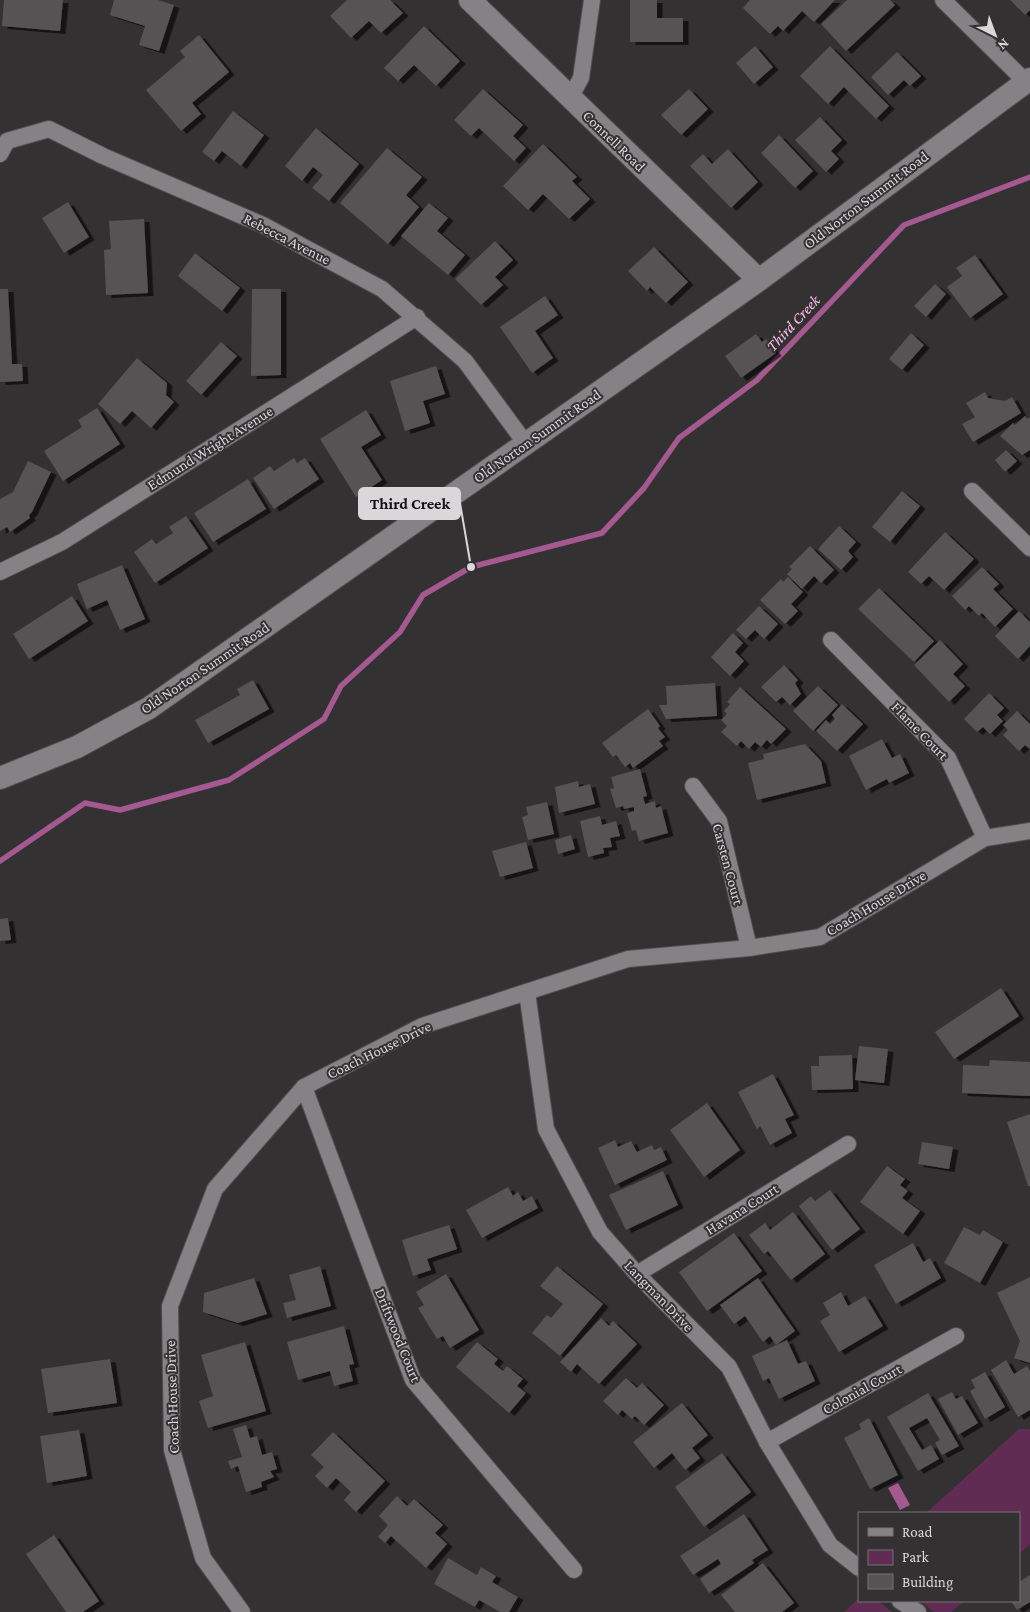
<svg xmlns="http://www.w3.org/2000/svg" width="1030" height="1612" font-family="'Crimson Pro',serif">
<style>
.green{fill:#612c53}
.water{fill:#a45990}
.lines{fill:none;stroke-linecap:round;stroke-linejoin:round}
.stream{stroke:#a45990;stroke-width:5.5}
.building{fill:#565255;filter:url(#shadow)}
.street-casing{stroke:#514e50;stroke-width:18}
.secondary-casing{stroke:#514e50;stroke-width:24}
.street{stroke:#868184;stroke-width:16}
.secondary{stroke:#868184;stroke-width:22}
.labels{text-anchor:middle;dominant-baseline:central;stroke-width:4;stroke-linejoin:round;paint-order:stroke}
.street-label{font-size:15px;fill:#d9d7d9;stroke:#343133}
.water-label{font-size:16px;font-style:italic;fill:#fdbeea;stroke:#343133}
.leader{fill:none;stroke:#d9d7d9;stroke-width:2}
.callout-dot{fill:#d9d7d9;stroke:#343133;stroke-width:2}
.callout{fill:#d9d7d9;stroke:#d9d7d9;stroke-width:2}
.callout-label{font-size:16px;text-anchor:middle;font-weight:bold;fill:#111}
</style>
<defs>
<filter id="shadow"><feDropShadow dx="5.5" dy="3" stdDeviation="0" flood-color="#0009"/></filter>
</defs>
<rect width="100%" height="100%" fill="#343133"/>
<g class="green">
<polygon points="1019,1429 1030,1429 1030,1544 1019,1554 1019,1513 926,1513"/>
<polygon points="859,1598 859,1601 878,1601 892,1612 844,1612"/>
<polygon points="920,1601 964,1601 951,1612 934,1612"/>
</g>
<polygon class="water" points="898,1483 910,1505 900,1510 888,1488"/>
<g class="lines">
<polyline class="stream" points="0,861 85,803 120,810 229,780 324,719 341,686 400,632 423,595 471,567 602,533 644,488 679,438 757,380 904,225 1030,177"/>
</g>
<g class="building">
<polygon points="4,0 63,0 60,31 2,26"/>
<polygon points="114,0 158,0 174,5 159,51 139,45 145,26 110,15"/>
<polygon points="347,0 390,0 403,13 381,33 369,21 351,38 330,16"/>
<polygon points="630,0 657,0 657,18 683,18 683,42 630,42"/>
<polygon points="750,0 835,0 814,22 802,11 783,31 778,26 770,34 743,8"/>
<polygon points="847,0 890,0 895,5 846,51 821,24"/>
<polygon points="1010,0 1030,0 1030,10 1025,15"/>
<polygon points="424,26 460,61 436,86 414,65 398,81 384,68"/>
<polygon points="199,35 229,72 192,103 201,114 181,131 146,90 185,57 180,51"/>
<polygon points="755,46 773,67 754,84 736,63"/>
<polygon points="830,46 889,106 876,119 844,87 828,104 800,76"/>
<polygon points="897,52 921,76 910,86 904,80 888,95 871,77"/>
<polygon points="483,89 523,125 513,136 526,148 514,161 479,128 471,136 454,120"/>
<polygon points="689,89 708,109 681,135 661,115"/>
<polygon points="233,111 264,135 241,166 222,151 214,161 202,152"/>
<polygon points="820,117 842,140 831,151 839,159 826,172 795,140"/>
<polygon points="316,128 359,164 329,201 312,188 323,175 313,167 302,181 285,166"/>
<polygon points="779,135 813,171 795,188 761,153"/>
<polygon points="543,144 577,177 572,181 590,199 569,219 543,194 528,210 503,186"/>
<polygon points="387,148 422,177 406,195 419,207 388,244 340,203"/>
<polygon points="728,149 758,182 731,208 690,166 703,154 712,164"/>
<polygon points="68,202 89,237 64,253 42,218"/>
<polygon points="429,203 448,218 437,231 465,255 448,275 401,236"/>
<polygon points="144,219 148,293 106,295 104,250 111,249 109,221"/>
<polygon points="495,241 513,260 495,277 503,285 481,305 455,279"/>
<polygon points="654,247 688,282 666,303 650,287 647,291 628,271"/>
<polygon points="195,253 240,288 222,311 178,276"/>
<polygon points="975,255 1003,294 970,318 947,287 962,276 956,268"/>
<polygon points="935,284 946,294 926,317 914,306"/>
<polygon points="0,289 8,289 12,364 22,364 23,381 0,382"/>
<polygon points="252,289 281,289 281,375 251,376"/>
<polygon points="545,296 558,315 535,331 553,358 532,373 500,327"/>
<polygon points="911,333 924,345 902,370 889,359"/>
<polygon points="756,334 762,342 766,339 776,353 741,378 725,356"/>
<polygon points="221,342 237,356 201,395 186,381"/>
<polygon points="137,358 167,383 166,395 174,402 151,428 132,411 120,424 98,404"/>
<polygon points="436,366 445,394 423,401 430,423 405,431 390,381"/>
<polygon points="985,392 988,398 1005,401 1012,397 1021,413 973,442 962,424 975,417 966,403"/>
<polygon points="97,408 120,444 63,481 44,451 82,427 78,420"/>
<polygon points="366,410 381,435 361,447 382,480 356,497 320,439"/>
<polygon points="1025,416 1028,419 1030,417 1030,450 1022,455 1000,436 1013,423 1015,425"/>
<polygon points="1006,450 1017,461 1005,472 995,460"/>
<polygon points="294,458 297,463 305,458 319,479 274,509 253,478 270,466 274,471"/>
<polygon points="28,461 51,472 32,512 29,515 30,518 10,532 7,527 0,531 0,499 13,492"/>
<polygon points="248,479 266,509 213,542 194,513"/>
<polygon points="902,491 920,506 890,542 872,527"/>
<polygon points="186,516 208,548 155,583 134,552 152,539 156,544 173,533 169,527"/>
<polygon points="839,526 856,542 848,551 853,557 841,570 818,549"/>
<polygon points="945,532 974,559 944,590 929,576 921,584 908,572"/>
<polygon points="810,546 834,570 821,583 814,576 802,589 787,574 792,569 789,567"/>
<polygon points="122,565 145,619 120,630 107,600 87,609 77,584"/>
<polygon points="982,567 999,584 993,589 1013,609 995,627 982,613 979,616 969,606 965,610 952,596"/>
<polygon points="788,577 803,592 791,604 798,611 785,624 760,600 781,579 783,582"/>
<polygon points="879,588 934,641 914,662 858,609"/>
<polygon points="72,596 88,621 29,659 13,634"/>
<polygon points="759,606 778,624 764,639 755,630 746,639 736,630"/>
<polygon points="1019,611 1030,622 1030,646 1018,659 995,636"/>
<polygon points="733,633 743,643 735,652 744,661 730,676 711,657"/>
<polygon points="940,640 963,664 953,674 965,686 949,702 914,665"/>
<polygon points="784,665 798,680 795,683 801,694 790,705 782,697 776,702 761,687"/>
<polygon points="253,680 269,709 208,743 195,720 240,695 237,689"/>
<polygon points="715,683 717,716 666,719 659,705 667,705 666,686"/>
<polygon points="818,686 838,705 813,731 793,711"/>
<polygon points="740,687 786,729 771,744 767,740 761,747 755,742 749,749 741,741 737,746 721,732 727,726 721,720 727,714 724,711 730,704 727,702"/>
<polygon points="989,693 1004,708 997,715 1003,721 990,734 983,727 977,732 964,719"/>
<polygon points="842,704 863,724 837,751 816,731 826,720 830,724 835,719 832,715"/>
<polygon points="648,709 660,726 658,728 665,737 659,741 663,746 633,768 630,763 625,767 616,755 613,757 602,743"/>
<polygon points="1017,711 1030,724 1030,749 1025,745 1019,751 1003,735 1008,730 1003,725"/>
<polygon points="882,739 892,758 900,754 909,773 889,783 887,779 866,790 849,756"/>
<polygon points="805,744 821,761 826,783 757,800 748,763 764,759 763,754"/>
<polygon points="640,769 647,796 643,797 645,804 655,801 656,808 661,806 668,833 639,841 636,830 632,831 627,813 634,811 634,807 624,809 623,806 616,808 610,789 614,788 611,777"/>
<polygon points="578,781 579,787 590,784 595,804 559,813 555,787"/>
<polygon points="547,802 554,834 528,840 522,817 528,815 526,807"/>
<polygon points="600,816 602,825 616,821 620,836 610,838 612,847 603,848 604,853 588,857 580,821"/>
<polygon points="571,835 575,849 558,854 555,840"/>
<polygon points="526,842 533,868 500,877 492,851"/>
<polygon points="8,918 11,940 0,941 0,919"/>
<polygon points="1001,988 1019,1016 954,1059 935,1032"/>
<polygon points="859,1046 888,1049 884,1083 855,1080"/>
<polygon points="852,1055 853,1089 812,1090 811,1066 819,1066 819,1056"/>
<polygon points="990,1060 1030,1062 1030,1096 962,1093 963,1065 989,1066"/>
<polygon points="773,1074 794,1115 785,1119 792,1133 770,1145 760,1126 757,1129 738,1092"/>
<polygon points="707,1103 740,1150 704,1177 670,1130"/>
<polygon points="1030,1114 1030,1186 1028,1186 1007,1122"/>
<polygon points="615,1140 618,1147 631,1141 637,1152 652,1145 654,1150 661,1147 667,1160 615,1185 598,1148"/>
<polygon points="922,1142 953,1147 949,1169 918,1164"/>
<polygon points="887,1166 905,1179 900,1185 908,1191 902,1198 920,1211 903,1234 860,1202"/>
<polygon points="663,1171 678,1205 626,1230 609,1195"/>
<polygon points="508,1187 513,1196 518,1192 523,1201 532,1196 538,1208 482,1238 466,1210"/>
<polygon points="830,1190 860,1229 832,1250 799,1206 811,1196 815,1201"/>
<polygon points="793,1212 825,1254 791,1280 768,1251 764,1254 749,1235 765,1223 770,1230"/>
<polygon points="449,1225 457,1249 427,1259 431,1270 413,1276 402,1240"/>
<polygon points="964,1227 980,1235 983,1230 1003,1242 980,1283 944,1263"/>
<polygon points="734,1233 762,1271 707,1311 679,1272"/>
<polygon points="913,1243 923,1262 930,1258 941,1278 896,1304 874,1265"/>
<polygon points="320,1266 331,1306 287,1318 283,1303 296,1300 289,1275"/>
<polygon points="557,1266 603,1304 560,1356 532,1333 547,1315 551,1318 563,1304 540,1286"/>
<polygon points="446,1274 479,1330 450,1348 443,1336 437,1339 418,1308 424,1305 416,1292"/>
<polygon points="1030,1277 1030,1363 1014,1358 1020,1341 997,1293"/>
<polygon points="254,1278 267,1314 238,1323 203,1312 204,1293"/>
<polygon points="758,1278 795,1331 776,1345 770,1336 763,1342 745,1316 734,1324 720,1305"/>
<polygon points="841,1292 848,1306 865,1296 883,1326 839,1352 820,1321 830,1315 823,1303"/>
<polygon points="601,1318 609,1326 613,1321 637,1344 599,1384 577,1364 571,1372 560,1362"/>
<polygon points="344,1326 354,1364 349,1365 353,1381 334,1386 330,1371 298,1380 287,1342"/>
<polygon points="787,1340 798,1364 806,1361 815,1381 779,1399 769,1378 763,1381 752,1356"/>
<polygon points="245,1342 266,1411 208,1428 199,1401 213,1396 201,1355"/>
<polygon points="477,1342 498,1359 494,1364 503,1371 507,1366 523,1379 517,1386 526,1393 509,1413 456,1367"/>
<polygon points="110,1359 117,1403 48,1413 41,1369"/>
<polygon points="1006,1360 1014,1374 1027,1366 1030,1371 1030,1410 1018,1417 991,1370"/>
<polygon points="985,1372 1005,1407 985,1419 970,1391 975,1388 971,1380"/>
<polygon points="626,1378 637,1388 642,1383 664,1405 644,1425 635,1416 632,1419 622,1410 618,1415 603,1401"/>
<polygon points="952,1392 956,1399 962,1396 978,1423 958,1435 938,1399"/>
<polygon points="928,1393 959,1446 942,1455 935,1443 940,1440 927,1418 909,1428 922,1450 931,1445 939,1459 918,1471 887,1417"/>
<polygon points="682,1403 708,1435 692,1448 700,1458 685,1470 672,1453 654,1468 633,1442"/>
<polygon points="869,1418 898,1475 870,1489 844,1438 861,1429 859,1424"/>
<polygon points="246,1425 250,1438 257,1436 262,1455 272,1452 277,1469 270,1471 274,1477 261,1482 262,1487 246,1492 238,1466 231,1469 228,1461 242,1457 233,1429"/>
<polygon points="79,1430 87,1476 47,1483 40,1436"/>
<polygon points="333,1432 385,1481 356,1512 344,1500 351,1492 336,1478 327,1488 315,1476 324,1467 311,1455"/>
<polygon points="722,1453 751,1492 704,1527 675,1487"/>
<polygon points="397,1496 407,1506 414,1499 443,1525 435,1533 447,1544 426,1568 391,1536 385,1543 378,1537 388,1525 379,1516"/>
<polygon points="744,1514 768,1550 752,1560 754,1563 709,1593 700,1579 721,1564 718,1559 693,1575 680,1556"/>
<polygon points="54,1535 99,1601 83,1612 66,1612 26,1554"/>
<polygon points="448,1558 477,1575 481,1567 496,1576 492,1582 518,1597 509,1612 500,1612 479,1600 475,1607 434,1584"/>
<polygon points="763,1563 794,1603 782,1612 735,1612 721,1595"/>
<polygon points="1030,1575 1030,1602 1017,1610 1011,1601 1019,1601 1019,1582"/>
</g>
<g class="lines">
<g class="street-casing">
<g id="street">
<polyline points="943,0 1026,82"/>
<polyline points="570,98 581,78 592,0"/>
<polyline points="0,154 7,141 49,129 103,156 263,225 382,289 465,361 526,444"/>
<polyline points="972,491 1030,548"/>
<polyline points="0,572 62,542 417,317"/>
<polyline points="831,640 948,758 985,838"/>
<polyline points="693,786 719,821 749,948"/>
<polyline points="527,992 546,1129 600,1232 637,1274 729,1367 767,1442 830,1545 859,1568"/>
<polyline points="304,1087 413,1380 574,1570"/>
<polyline points="637,1274 848,1144"/>
<polyline points="767,1442 956,1336"/>
<polyline points="900,1601 918,1612"/>
<polyline points="242,1612 203,1558 172,1450 170,1306 215,1189 304,1087 422,1026 628,959 749,948 820,937 985,838 1030,831"/>
</g>
</g>
<g class="secondary-casing">
<g id="secondary">
<polyline points="470,0 759,280"/>
<polyline points="0,778 77,747 149,708 759,280 1030,79"/>
</g>
</g>
<use href="#street" class="street"/>
<use href="#secondary" class="secondary"/>
</g>
<g class="labels">
<g class="street-label">
<text transform="translate(614 141) rotate(44)">Connell Road</text>
<text transform="translate(866 200) rotate(-37)">Old Norton Summit Road</text>
<text transform="translate(287 239) rotate(27)">Rebecca Avenue</text>
<text transform="translate(537 436) rotate(-35)">Old Norton Summit Road</text>
<text transform="translate(210 448) rotate(-32)">Edmund Wright Avenue</text>
<text transform="translate(205 668) rotate(-34)">Old Norton Summit Road</text>
<text transform="translate(920 731) rotate(46)">Flame Court</text>
<text transform="translate(728 864) rotate(75)">Carsten Court</text>
<text transform="translate(876 903) rotate(-31)">Coach House Drive</text>
<text transform="translate(379 1050) rotate(-26)">Coach House Drive</text>
<text transform="translate(742 1209) rotate(-32)">Havana Court</text>
<text transform="translate(659 1296) rotate(46)">Langman Drive</text>
<text transform="translate(398 1335) rotate(68)">Driftwood Court</text>
<text transform="translate(862 1389) rotate(-29)">Colonial Court</text>
<text transform="translate(172 1397) rotate(-92)">Coach House Drive</text>
</g>
<g class="water-label">
<text transform="translate(793 323) rotate(-47)">Third Creek</text>
</g>
</g>
<path class="leader" d="M471 567L460 503"/>
<circle class="callout-dot" cx="471" cy="567" r="5"/>
<rect class="callout" x="359" y="488" width="101" height="31" rx="5"/>
<g class="callout-label">
<text x="410" y="509">Third Creek</text>
</g>
<rect x="858" y="1512" width="162" height="90" fill="#343133" stroke="#767375"/>
<rect x="868" y="1528" width="25" height="8" fill="#868184" stroke="#767375"/>
<text x="902" y="1537" font-size="15" fill="#d9d7d9">Road</text>
<rect x="868" y="1550" width="25" height="15" fill="#612c53" stroke="#767375"/>
<text x="902" y="1562" font-size="15" fill="#d9d7d9">Park</text>
<rect x="868" y="1574" width="25" height="15" fill="#565255" stroke="#767375"/>
<text x="902" y="1587" font-size="15" fill="#d9d7d9">Building</text>
<g transform="translate(995 35) rotate(138)" stroke="#343133" stroke-width="4" paint-order="stroke">
<path d="M0-4L9 19L0 12L-9 19Z" fill="#d9d7d9"/>
<text y="-8" font-size="14" font-weight="bold" text-anchor="middle" fill="#d9d7d9">N</text>
</g>
</svg>
